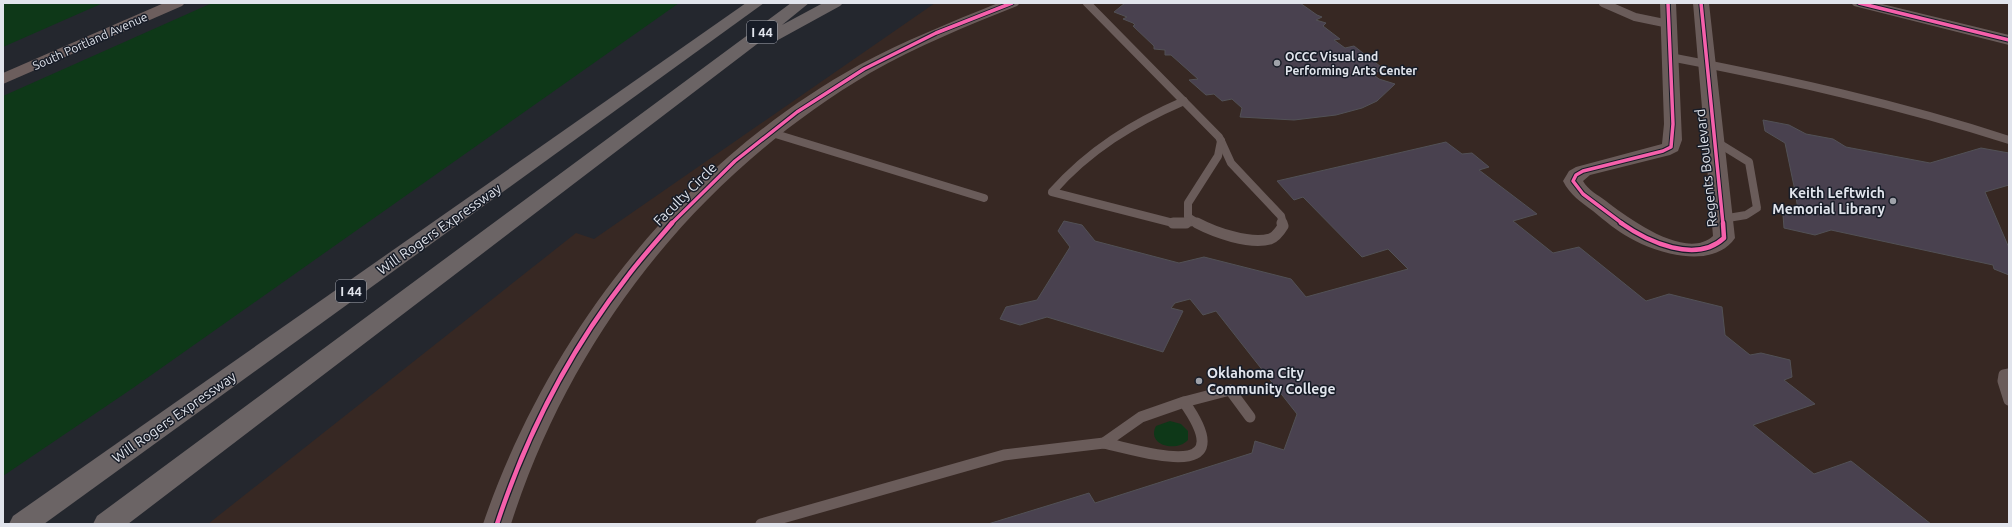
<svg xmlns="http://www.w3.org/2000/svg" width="2012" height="527" font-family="Ubuntu,sans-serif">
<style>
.education{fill:#372823}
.green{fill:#0e3818}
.building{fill:#49414f;stroke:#525156}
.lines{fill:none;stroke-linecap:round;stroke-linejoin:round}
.service-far1{stroke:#6a5c5a;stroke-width:8}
.service{stroke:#6a5c5a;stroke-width:11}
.tertiary{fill:#6a5c5a;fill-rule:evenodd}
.secondary{fill:#6c5e5d;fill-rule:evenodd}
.motorway{fill:#6b6465;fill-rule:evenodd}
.cycleway-far1-casing{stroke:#171c27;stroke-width:5.5}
.cycleway-casing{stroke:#171c27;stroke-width:7}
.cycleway-far1{stroke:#f560ab;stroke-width:3.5}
.cycleway{stroke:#f560ab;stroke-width:4.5}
.poi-dot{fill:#9fa2aa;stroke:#171c27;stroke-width:1.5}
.labels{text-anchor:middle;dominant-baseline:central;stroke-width:3;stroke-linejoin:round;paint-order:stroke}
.far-street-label{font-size:12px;fill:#e1e4ec;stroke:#171c27}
.far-poi-label{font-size:12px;font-weight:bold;fill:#e1e4ec;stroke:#171c27;text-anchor:start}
.shield{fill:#171c27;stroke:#a4a8b1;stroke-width:1}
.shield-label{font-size:13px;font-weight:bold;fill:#e1e4ec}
.street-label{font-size:14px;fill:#e1e4ec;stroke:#171c27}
.poi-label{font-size:14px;font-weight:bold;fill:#e1e4ec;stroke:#171c27;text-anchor:end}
</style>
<rect width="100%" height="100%" fill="#24272e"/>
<polygon class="education" points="935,3 2009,3 2009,524 208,524 576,233 594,239"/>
<g class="green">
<polygon points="3,3 103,3 3,47"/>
<polygon points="212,3 679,3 133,388 3,476 3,96"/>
<path d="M 1170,421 L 1181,424 L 1188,431 L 1188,440 C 1176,453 1146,445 1156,426 Z"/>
</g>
<g class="building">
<polygon points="1125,3 1300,3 1317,15 1322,17 1316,20 1326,23 1323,26 1340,39 1334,40 1345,48 1354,46 1385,70 1371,73 1379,79 1395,84 1377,101 1362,108 1336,115 1294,120 1240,117 1242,108 1232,99 1222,101 1214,94 1206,95 1189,80 1198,79 1171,55 1165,55 1165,50 1154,49 1154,46 1133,26 1135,25 1133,23 1123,19 1127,17 1114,12"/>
<polygon points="1763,120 1789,125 1806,134 1833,139 1846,147 1930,163 1981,148 2009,153 2009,185 1985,192 2009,248 2009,275 1994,269 1993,265 1831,230 1815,235 1784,228 1783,215 1798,210 1795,191 1785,143 1765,131"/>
<polygon points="1446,142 1462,154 1472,153 1489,167 1479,170 1537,214 1513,221 1553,253 1579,247 1646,301 1669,294 1722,307 1725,335 1750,355 1761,353 1790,360 1792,377 1784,380 1815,404 1753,425 1814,474 1851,461 1931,524 988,524 1089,493 1095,503 1252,453 1255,441 1284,450 1297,414 1216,311 1203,315 1190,299 1175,303 1171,308 1183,311 1163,352 1047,317 1020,325 1000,319 1006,307 1037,300 1070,247 1058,231 1064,221 1082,225 1095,241 1179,263 1204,257 1291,279 1306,297 1408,269 1388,249 1362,257 1303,197 1294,200 1277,181"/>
</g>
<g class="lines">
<g class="service-far1">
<polyline points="1087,3 1219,137 1221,141"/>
<polyline points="1603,3 1635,17 1669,24"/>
<path d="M 1670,57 C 1785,79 1898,104 2009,140"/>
<polyline points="769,132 984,198"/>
<polyline points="1221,141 1231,163 1281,216 1283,224"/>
<polyline points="1715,141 1749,162 1757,208 1746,215 1722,219"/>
<path d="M 1177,224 L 1052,192 C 1089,150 1133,123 1184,101"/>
<polyline points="1178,224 1193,222"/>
<polyline points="1199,224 1188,217 1188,203 1218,156 1221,141"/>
</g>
<g class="service">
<polyline points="1173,223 1186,223"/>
<path d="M 1197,223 C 1214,232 1250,245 1270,239 C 1276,237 1280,231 1283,226 L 1282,223"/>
<polyline points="2009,374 2004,375 2003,381 2009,400"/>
<polyline points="1184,402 1230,390 1250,417"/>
<path d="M 1184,402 C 1242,484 1146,452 1104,443 L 1141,417 Z"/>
<polyline points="761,524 1004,455 1104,443"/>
</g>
<g class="tertiary">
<path d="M 998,3 L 1020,3 L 1017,6 C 967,26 917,46 870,73 C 698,175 572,334 511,524 L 483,524 C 548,334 682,163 859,65 C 904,41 951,22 998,3 Z"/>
<path d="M 1660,3 L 1676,3 L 1682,140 L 1678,151 L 1670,155 L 1590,175 L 1583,181 C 1588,190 1598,195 1606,201 C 1628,218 1686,261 1713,236 L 1693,3 L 1709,3 L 1735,238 C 1713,270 1658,254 1630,238 C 1617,231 1605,221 1593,211 C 1581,202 1570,195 1563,181 L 1569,171 L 1576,167 L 1662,144 L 1664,124 Z"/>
<polygon points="1851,3 1878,3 2009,35 2009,45 1854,6"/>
</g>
<polygon class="secondary" points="164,3 185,3 182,6 3,84 3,73"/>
<g class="motorway">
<polygon points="746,3 764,3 44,524 9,524 13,516"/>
<polygon points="791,3 809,3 782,25 823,3 843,3 840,6 778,40 772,42 765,38 128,524 93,524 97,516"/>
</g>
<g class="cycleway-far1-casing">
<g id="cycleway-far1">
<polyline points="1701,3 1723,224"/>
<polyline points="1859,3 2009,40"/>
<polyline points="671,224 735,161 797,112 864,69 936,33 1012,3"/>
<polyline points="1623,224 1583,194 1573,181 1576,175 1583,171 1663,151 1671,147 1673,124 1668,3"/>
</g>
</g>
<g class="cycleway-casing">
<g id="cycleway">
<path d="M 1621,223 C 1648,242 1696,264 1724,238 L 1723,223"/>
<path d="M 497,524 C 526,436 570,350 627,277 C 641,258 657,241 672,223"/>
</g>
</g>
<use href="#cycleway-far1" class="cycleway-far1"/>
<use href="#cycleway" class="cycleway"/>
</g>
<g class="poi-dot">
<circle cx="1277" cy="63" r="4"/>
<circle cx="1893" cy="201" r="4"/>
<circle cx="1199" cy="381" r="4"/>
</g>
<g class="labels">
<g class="far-street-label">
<text transform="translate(90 41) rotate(-24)">South Portland Avenue</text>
</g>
<g class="far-poi-label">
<text x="1285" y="56">OCCC Visual and<tspan x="1285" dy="14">Performing Arts Center</tspan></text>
</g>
<g class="shield">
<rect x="747" y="21" width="30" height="22" rx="3"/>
<rect x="336" y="280" width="30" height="22" rx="3"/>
</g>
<g class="shield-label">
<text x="762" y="32">I 44</text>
<text x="351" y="291">I 44</text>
</g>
<g class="street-label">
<text transform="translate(1706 168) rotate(-96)">Regents Boulevard</text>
<text transform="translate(685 194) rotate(-45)">Faculty Circle</text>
<text transform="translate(439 229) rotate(-35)">Will Rogers Expressway</text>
<text transform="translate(174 417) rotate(-35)">Will Rogers Expressway</text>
</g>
<g class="poi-label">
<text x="1885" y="193">Keith Leftwich<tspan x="1885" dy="16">Memorial Library</tspan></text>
<text x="1207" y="373" text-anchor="start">Oklahoma City<tspan x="1207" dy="16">Community College</tspan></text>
</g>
</g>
<rect width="2012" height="527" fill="none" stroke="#e1e4ec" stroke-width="8"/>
</svg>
